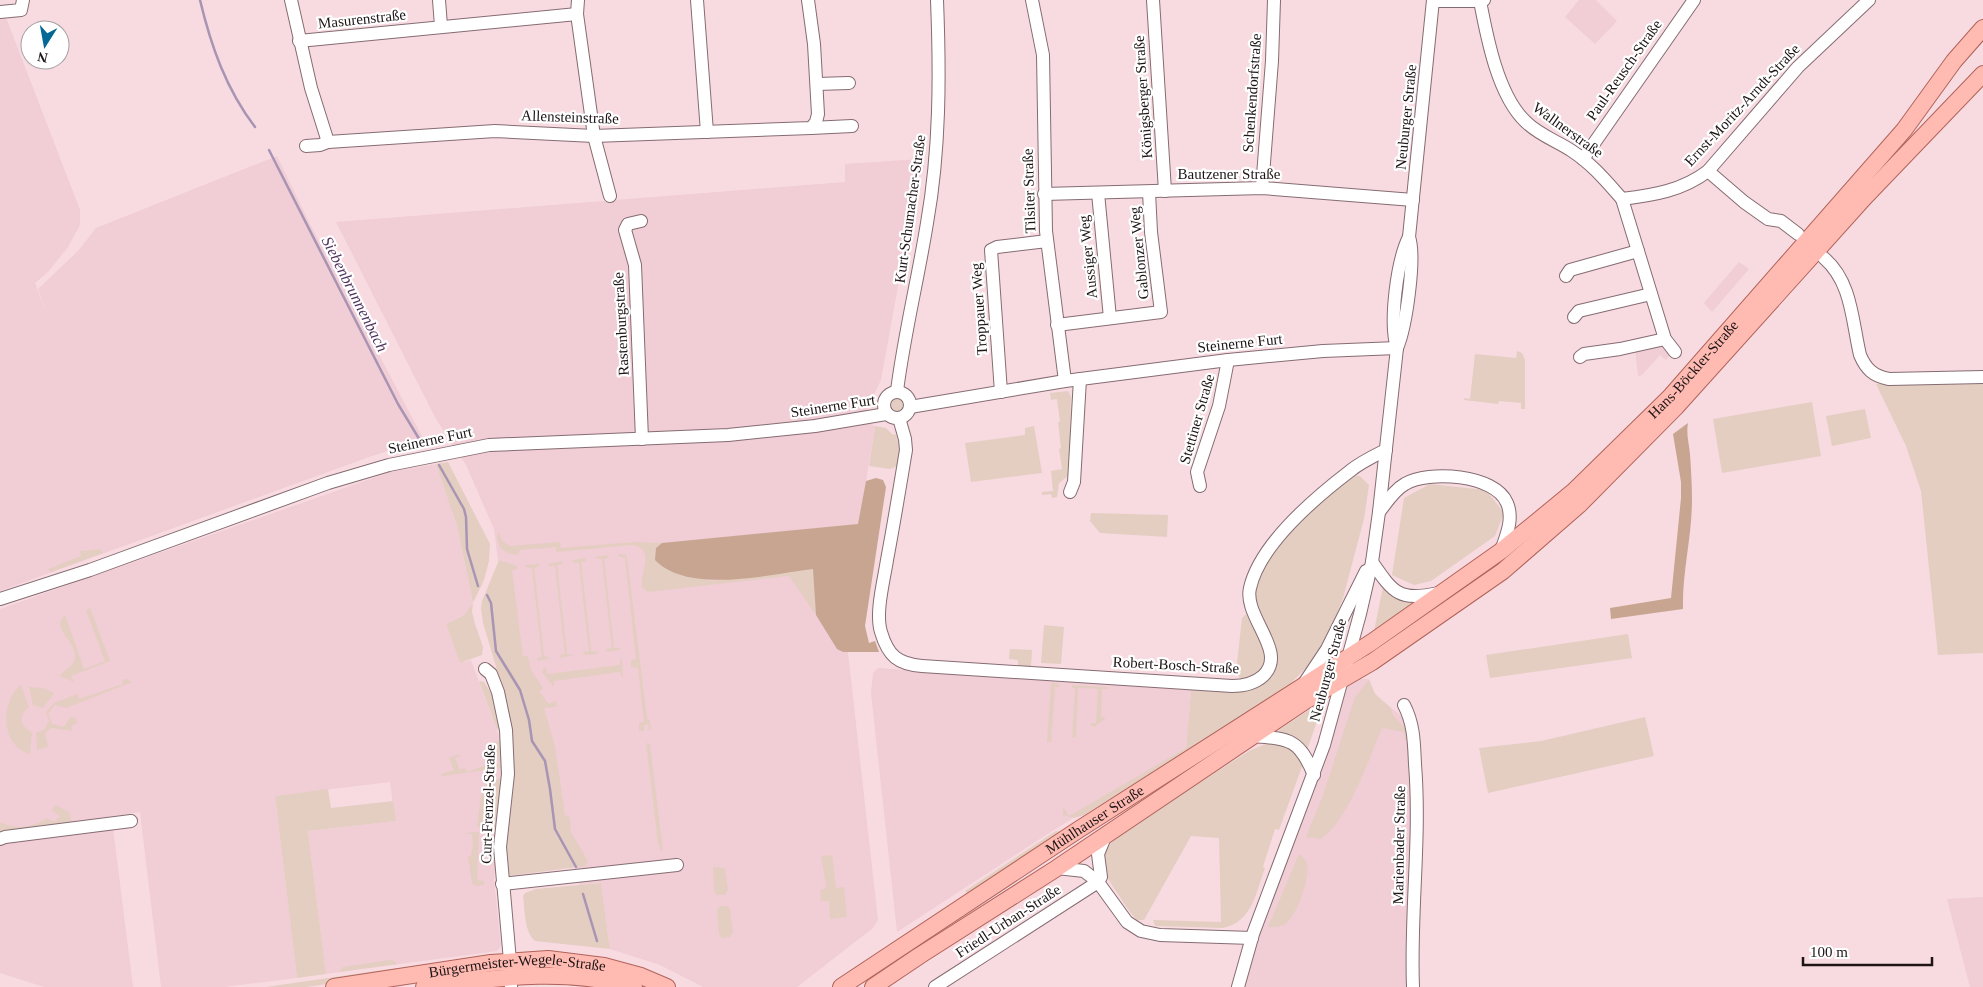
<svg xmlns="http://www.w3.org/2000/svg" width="1983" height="987" font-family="'Times New Roman',serif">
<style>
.built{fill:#f1cdd5}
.green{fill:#e4cec1}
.forest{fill:#c8a591}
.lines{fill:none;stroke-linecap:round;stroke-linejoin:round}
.stream{stroke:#a894b3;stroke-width:2.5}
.minor-casing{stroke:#856c72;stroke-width:14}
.major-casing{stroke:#b0635a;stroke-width:18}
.minor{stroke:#fff;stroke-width:12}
.major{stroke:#ffbbb2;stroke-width:16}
.labels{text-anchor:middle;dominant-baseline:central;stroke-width:4.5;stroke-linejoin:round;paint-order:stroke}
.street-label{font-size:15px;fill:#1d1416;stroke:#fff}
.water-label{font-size:16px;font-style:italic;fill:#50345f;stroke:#fff}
</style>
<rect width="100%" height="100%" fill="#f8dbe1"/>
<g class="built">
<polygon points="1579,0 1596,0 1617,21 1595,44 1565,17"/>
<polygon points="5,15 80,210 80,225 68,247 48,272 35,283 51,325 38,289 78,251 96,228 277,156 310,224 424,440 372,456 0,591 0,16"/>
<polygon points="921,159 881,380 867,409 869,423 875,426 859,524 834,528 878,920 873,928 797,987 703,987 660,965 610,949 601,883 579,885 576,860 512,669 494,529 466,465 436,419 336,222 845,182 845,164"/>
<polygon points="1739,262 1749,269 1712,312 1704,303"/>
<polygon points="1661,344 1670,354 1666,360 1660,355 1642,375 1638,376 1635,349"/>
<polygon points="436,464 457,526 473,604 464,615 446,624 460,663 471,660 503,747 504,764 494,880 501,946 497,951 326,974 308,831 395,821 390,782 275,796 297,978 224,987 161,987 140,812 0,834 0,609 390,472"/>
<polygon points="878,668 1191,690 1186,748 1046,835 897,932 871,693 873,673"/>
<polygon points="1343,678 1369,679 1375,694 1381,700 1412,724 1413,987 1238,987"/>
<polygon points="113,828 133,987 44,987 0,973 0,843"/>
<polygon points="1983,897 1983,987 1970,987 1947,899"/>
</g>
<g class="green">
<polygon points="1517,351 1522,353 1525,360 1525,409 1521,409 1521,403 1499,401 1498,404 1464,400 1464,398 1470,399 1475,354 1516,358"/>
<polygon points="1983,381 1983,653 1938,655 1921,491 1906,446 1876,384"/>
<polygon points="1068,391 1071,397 1069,475 1059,483 1057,497 1052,498 1051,494 1042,495 1042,492 1053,491 1051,471 1062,469 1059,449 1061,448 1058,422 1060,422 1057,399 1051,400 1050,393"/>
<circle cx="897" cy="405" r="11"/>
<polygon points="1812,402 1821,456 1722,473 1713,419"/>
<polygon points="1865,409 1871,438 1832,446 1826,416"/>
<polygon points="875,426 886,428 893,435 896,434 900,449 898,466 890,469 869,466"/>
<polygon points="1034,426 1042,473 971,482 965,443 1025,435 1025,428"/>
<polygon points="448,462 490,544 489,561 484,580 473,603 472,612 475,624 483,647 482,655 460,663 446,624 464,615 473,603 457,526 436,464"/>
<path d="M 1352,476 L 1360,476 L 1369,485 L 1364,519 L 1343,598 L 1328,637 L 1307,667 L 1290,684 L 1192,748 L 1084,815 L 1074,818 L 1063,815 L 1063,807 L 1069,816 L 1186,748 L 1191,690 L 1200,689 L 1241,680 L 1236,672 L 1242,618 L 1253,607 C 1253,601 1251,593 1253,588 C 1266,542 1309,512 1342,481 Z"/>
<polygon points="1430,484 1486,490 1504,513 1495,536 1431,581 1414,585 1392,575 1404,498"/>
<polygon points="1091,513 1168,515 1167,537 1100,533 1090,521"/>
<path d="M 499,532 L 502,541 L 510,546 L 560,542 L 561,548 L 634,542 L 662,543 L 656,548 L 711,581 L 814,569 L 816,615 L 789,576 L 648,592 L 642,587 C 640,570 656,549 632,545 L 556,552 L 556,547 L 520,550 L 518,555 L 508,553 L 500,548 L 497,536 Z"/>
<polygon points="100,549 103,553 51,572 48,569 81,556 80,551"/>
<polygon points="619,554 626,555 627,558 647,718 650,721 651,729 649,730 648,724 644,725 644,731 639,731 639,723 644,722 638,668 631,667 631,660 636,659 625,558 618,556"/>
<polygon points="608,555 609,558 604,559 614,648 621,648 619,650 607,652 606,649 612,648 602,559 595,558 596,557"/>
<polygon points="585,558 586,561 581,562 591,651 598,652 597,654 584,655 583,652 589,651 579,563 572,562 573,560"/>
<polygon points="499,560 517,566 517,569 512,570 523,656 528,656 531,670 543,688 539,692 549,704 556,701 557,704 556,707 544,708 555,746 565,815 570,817 571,832 588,861 585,866 508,876 504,848 514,775 514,752 511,728 505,697 483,623 481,609 482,601"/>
<polygon points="562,561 562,564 557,565 567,654 574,655 561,658 560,655 565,654 555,566 549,566 548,564"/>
<polygon points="539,564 540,566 534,568 544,656 551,658 537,661 537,658 542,657 532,568 525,567 526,565"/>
<polygon points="1383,587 1412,603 1411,606 1374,631"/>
<path d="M 90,608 L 110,661 L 71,676 L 74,682 L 60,676 C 65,669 73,667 75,658 C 77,641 50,629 65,615 L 84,669 L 105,661 L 86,610 Z"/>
<polygon points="1044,625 1064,627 1061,664 1041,663"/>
<polygon points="1628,634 1632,658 1490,678 1486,655"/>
<polygon points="1010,649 1032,650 1031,667 1018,666 1018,660 1009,659"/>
<polygon points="622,659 623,679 620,672 554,681 554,687 542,672 544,668 546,669 547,674 620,665 620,660"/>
<polygon points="126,679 132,682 66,708 55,705 48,714 52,724 64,727 70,718 75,717 77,723 71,726 73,731 51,728 45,733 48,747 37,750 36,733 45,729 49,721 46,712 54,703 77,694 79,699 123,684 122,680"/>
<path d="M 1369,680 L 1375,694 L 1390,707 L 1393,715 L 1408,732 L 1409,739 L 1405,740 L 1404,732 L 1382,728 C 1370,757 1347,822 1321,839 L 1306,837 L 1323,795 L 1355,697 Z"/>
<polygon points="479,681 484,682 495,699 499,728 497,730"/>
<polygon points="1051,683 1059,684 1060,687 1055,687 1051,742 1047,742"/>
<path d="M 21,685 L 29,707 C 18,715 20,727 32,732 L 30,754 C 0,746 0,701 21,685 Z"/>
<polygon points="1072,685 1107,687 1108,689 1102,689 1101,717 1106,718 1094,727 1090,725 1091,723 1096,723 1098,689 1078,688 1076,737 1072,738 1075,688 1072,688"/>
<polygon points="29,687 43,688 54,693 43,708 33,705"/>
<polygon points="1319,705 1321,710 1307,750 1278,734 1279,730 1315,706"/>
<polygon points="1645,717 1654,756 1488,793 1479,748 1541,741"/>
<polygon points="503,740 504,764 501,768 442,776 441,774 454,770 449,758 459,754 460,756 455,758 460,770 465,768 467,772 487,765 488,768 500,763 493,743"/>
<polygon points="646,743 650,744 663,851 661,851 658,843"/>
<path d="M 1268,743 L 1289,745 L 1303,764 L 1279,830 L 1275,829 L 1263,867 L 1265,868 C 1256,893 1252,922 1223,928 L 1155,926 L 1153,920 L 1221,922 L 1219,838 L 1191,836 L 1144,920 L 1137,920 C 1129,912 1124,903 1118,894 C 1100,869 1096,855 1121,833 L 1249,751 Z"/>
<polygon points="486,778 503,779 497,829 477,826 482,789 484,789"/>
<polygon points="328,789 331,808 393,801 396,821 308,831 326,974 297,978 275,796"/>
<path d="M 55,805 L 69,812 L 72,823 L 0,837 L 0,822 C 17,831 32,827 47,818 L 55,822 L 60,816 L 52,810 Z"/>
<polygon points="1056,831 1062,832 969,895 965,891"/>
<polygon points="470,832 485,833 479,834 477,880 484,881 484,885 476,886 472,883 468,856 471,856 473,845 472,834 465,834"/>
<path d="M 1299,854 C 1302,857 1305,859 1307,863 C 1311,876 1296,919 1284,925 C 1279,927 1273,927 1268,927 Z"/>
<polygon points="832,855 836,888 844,887 847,917 830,919 829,901 821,901 820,890 825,889 826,886 821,856"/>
<polygon points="713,867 725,868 728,890 725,895 717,895 714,892"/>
<path d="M 601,883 L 610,949 L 535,941 C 524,932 525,909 523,896 L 525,893 L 536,889 Z"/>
<polygon points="720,906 727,906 730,909 733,932 730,937 722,938 719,934 717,910"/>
<polygon points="390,960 394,961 397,964 339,972 343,967"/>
<polygon points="397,968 396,972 391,975 306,987 266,987"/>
</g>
<g class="forest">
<path d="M 1688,423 C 1686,434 1689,443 1690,454 C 1691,469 1692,485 1692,500 C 1692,537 1682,572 1683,609 L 1611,619 L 1610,608 L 1671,598 L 1681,498 L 1681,482 L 1673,434 Z"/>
<path d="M 876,478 L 883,480 L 886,487 L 865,626 L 869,643 L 875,641 L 879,652 L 843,652 L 837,649 L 816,615 L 813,569 C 769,574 689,595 655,560 L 656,548 L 662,543 L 858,524 L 866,481 Z"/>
</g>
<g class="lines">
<g class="stream">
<path d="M 200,0 C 211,46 226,89 255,127"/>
<polyline points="269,150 398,404 424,447"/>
<polyline points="439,465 464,509 466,517 467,549 478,586"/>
<polyline points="487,595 491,603 496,651 520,690 529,720 532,741 545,761 550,789 555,829 576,867"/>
<polyline points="583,894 597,941"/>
</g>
<g class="minor-casing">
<g id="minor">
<polyline points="291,0 311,88 328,142"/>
<polyline points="439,0 441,26"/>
<polyline points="578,0 577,14 594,136 610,196"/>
<polyline points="697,0 707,132"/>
<polyline points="1032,0 1043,55 1046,231 1065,381"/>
<polyline points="1153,0 1165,191"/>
<polyline points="1433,1 1480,1 1484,0"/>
<path d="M 1480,1 C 1487,38 1498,96 1526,122 C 1539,135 1557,141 1572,151 C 1592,164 1606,181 1622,199 L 1665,339 L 1675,352"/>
<polyline points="0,12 21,10 23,0"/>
<polyline points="299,41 577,14"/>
<polyline points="817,84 849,83"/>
<polyline points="811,128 852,126"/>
<polyline points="306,146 320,145 328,142 495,131 594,136 811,128 816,122 818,114 814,44 808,0"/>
<polyline points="1583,159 1694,0"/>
<polyline points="1708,171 1744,202 1768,219 1781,221 1798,234"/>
<polyline points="1262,188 1272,61 1274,0"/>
<polyline points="1098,193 1110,318"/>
<polyline points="1044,194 1262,188 1413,200"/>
<path d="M 1622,199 C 1653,195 1682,191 1708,171 L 1798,67 L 1869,0"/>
<polyline points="641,221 628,224 625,230 635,265 642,439"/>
<path d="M 1824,258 C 1852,282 1852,321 1860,355 C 1866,369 1873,376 1889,379 L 1983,377"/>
<polyline points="1566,276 1570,270 1638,251"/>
<polyline points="1574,317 1579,311 1651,294"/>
<polyline points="1057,325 1161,312 1151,232 1149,192"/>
<path d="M 1397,348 C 1389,322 1397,261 1409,237 L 1433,0"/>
<polyline points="1580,357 1584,354 1620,349 1665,339"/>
<path d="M 897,391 C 904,335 918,279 927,223 C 940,150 940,75 937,0"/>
<circle cx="897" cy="405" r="13"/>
<polyline points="1001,392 991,250 997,247 1047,241"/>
<polyline points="910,407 1065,381 1228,360 1323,351 1397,348"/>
<path d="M 899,418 L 905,439 L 906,450 C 900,486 894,523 887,560 C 884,580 875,613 881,632 C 888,656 898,664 922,666 L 1232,686 C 1244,686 1254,684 1263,676 C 1289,652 1243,617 1250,588 C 1260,544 1316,497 1350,471 C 1361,462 1374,456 1386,450"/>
<polyline points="1200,486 1197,472 1219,406 1228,360"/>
<polyline points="1070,492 1074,482 1080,379"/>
<path d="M 1379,512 C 1387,502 1394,490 1405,484 C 1428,470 1495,474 1507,503 C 1514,519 1506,536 1501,551"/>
<path d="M 1372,562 C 1394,594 1399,601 1439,593"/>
<polyline points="0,599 90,570 328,483 389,465 489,445 728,435 815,426 886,414"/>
<polyline points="485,669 491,674 498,692 506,730 508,774 500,847 510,961 511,987"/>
<polyline points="1305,682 1327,649 1366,571"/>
<path d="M 1404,705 C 1414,724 1414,743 1415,764 C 1421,839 1410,913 1413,987"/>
<path d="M 1254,736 C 1290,739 1299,739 1314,775"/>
<polyline points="0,839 5,837 131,821"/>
<polyline points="1057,868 1084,871 1098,882 1127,922 1141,931 1160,935 1252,938"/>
<polyline points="502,884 677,865"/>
<polyline points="935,987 1098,882 1101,877 1098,854 1105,837"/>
<path d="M 1238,987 L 1253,934 L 1324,745 L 1360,614 L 1372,562 L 1379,512 L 1397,348 C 1406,327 1416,258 1409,237"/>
</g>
</g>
<g class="major-casing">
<g id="major">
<path id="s1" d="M 334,987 L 491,963 L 548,959 L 604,966 L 641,976 L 667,987"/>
<path d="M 424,987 C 497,978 562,967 634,987"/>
<path id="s2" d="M 841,987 L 1078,830 L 1372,642 L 1501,551 L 1574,491 L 1670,397 L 1904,130 L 1954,61 L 1983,28"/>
<polyline points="873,987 919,956 1057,868 1305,701 1372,662 1503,571 1579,505 1676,407 1865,197 1983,74"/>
</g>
</g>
<use href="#minor" class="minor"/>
<use href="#major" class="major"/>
</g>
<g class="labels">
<g class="street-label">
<text transform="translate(362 19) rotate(-6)">Masurenstraße</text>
<text transform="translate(1624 70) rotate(-55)">Paul-Reusch-Straße</text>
<text transform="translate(1252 93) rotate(-86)">Schenkendorfstraße</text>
<text transform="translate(1143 97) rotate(-94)">Königsberger Straße</text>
<text transform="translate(1742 105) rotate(-47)">Ernst-Moritz-Arndt-Straße</text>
<text transform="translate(570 117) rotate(2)">Allensteinstraße</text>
<text transform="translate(1406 117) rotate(-84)">Neuburger Straße</text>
<text transform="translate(1568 130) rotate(36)">Wallnerstraße</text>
<text x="1229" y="174">Bautzener Straße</text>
<text transform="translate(1029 191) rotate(-92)">Tilsiter Straße</text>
<text transform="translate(910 209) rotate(-82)">Kurt-Schumacher-Straße</text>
<text transform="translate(1139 253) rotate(-96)">Gablonzer Weg</text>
<text transform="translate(1088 257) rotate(-96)">Aussiger Weg</text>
<text transform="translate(979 309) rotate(-94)">Troppauer Weg</text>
<text transform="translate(621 324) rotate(-93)">Rastenburgstraße</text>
<text transform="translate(1240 343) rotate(-6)">Steinerne Furt</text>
<text stroke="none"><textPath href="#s2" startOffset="1056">Hans-Böckler-Straße</textPath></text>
<text transform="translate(833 406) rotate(-9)">Steinerne Furt</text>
<text transform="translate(1197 419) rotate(-74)">Stettiner Straße</text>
<text transform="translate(430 440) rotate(-12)">Steinerne Furt</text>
<text transform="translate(1176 665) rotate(3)">Robert-Bosch-Straße</text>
<text transform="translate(1328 670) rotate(-75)">Neuburger Straße</text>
<text transform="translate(488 804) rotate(-88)">Curt-Frenzel-Straße</text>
<text stroke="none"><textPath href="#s2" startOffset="304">Mühlhauser Straße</textPath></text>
<text transform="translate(1399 845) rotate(-89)">Marienbader Straße</text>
<text transform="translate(1008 921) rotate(-33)">Friedl-Urban-Straße</text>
<text stroke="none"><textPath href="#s1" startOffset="185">Bürgermeister-Wegele-Straße</textPath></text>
</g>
<g class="water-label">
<text transform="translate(355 294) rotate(63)">Siebenbrunnenbach</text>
</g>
</g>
<g transform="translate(45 45) rotate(191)"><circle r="24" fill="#ffffff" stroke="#a5a1a2"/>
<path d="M0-4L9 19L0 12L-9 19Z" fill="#036896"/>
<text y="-8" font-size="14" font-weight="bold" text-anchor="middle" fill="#1d1416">N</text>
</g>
<path d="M1803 957v8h129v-8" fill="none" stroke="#1d1416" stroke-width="2.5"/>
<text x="1810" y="957" font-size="15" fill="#1d1416" stroke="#ffffff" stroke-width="4" paint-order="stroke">100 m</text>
</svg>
